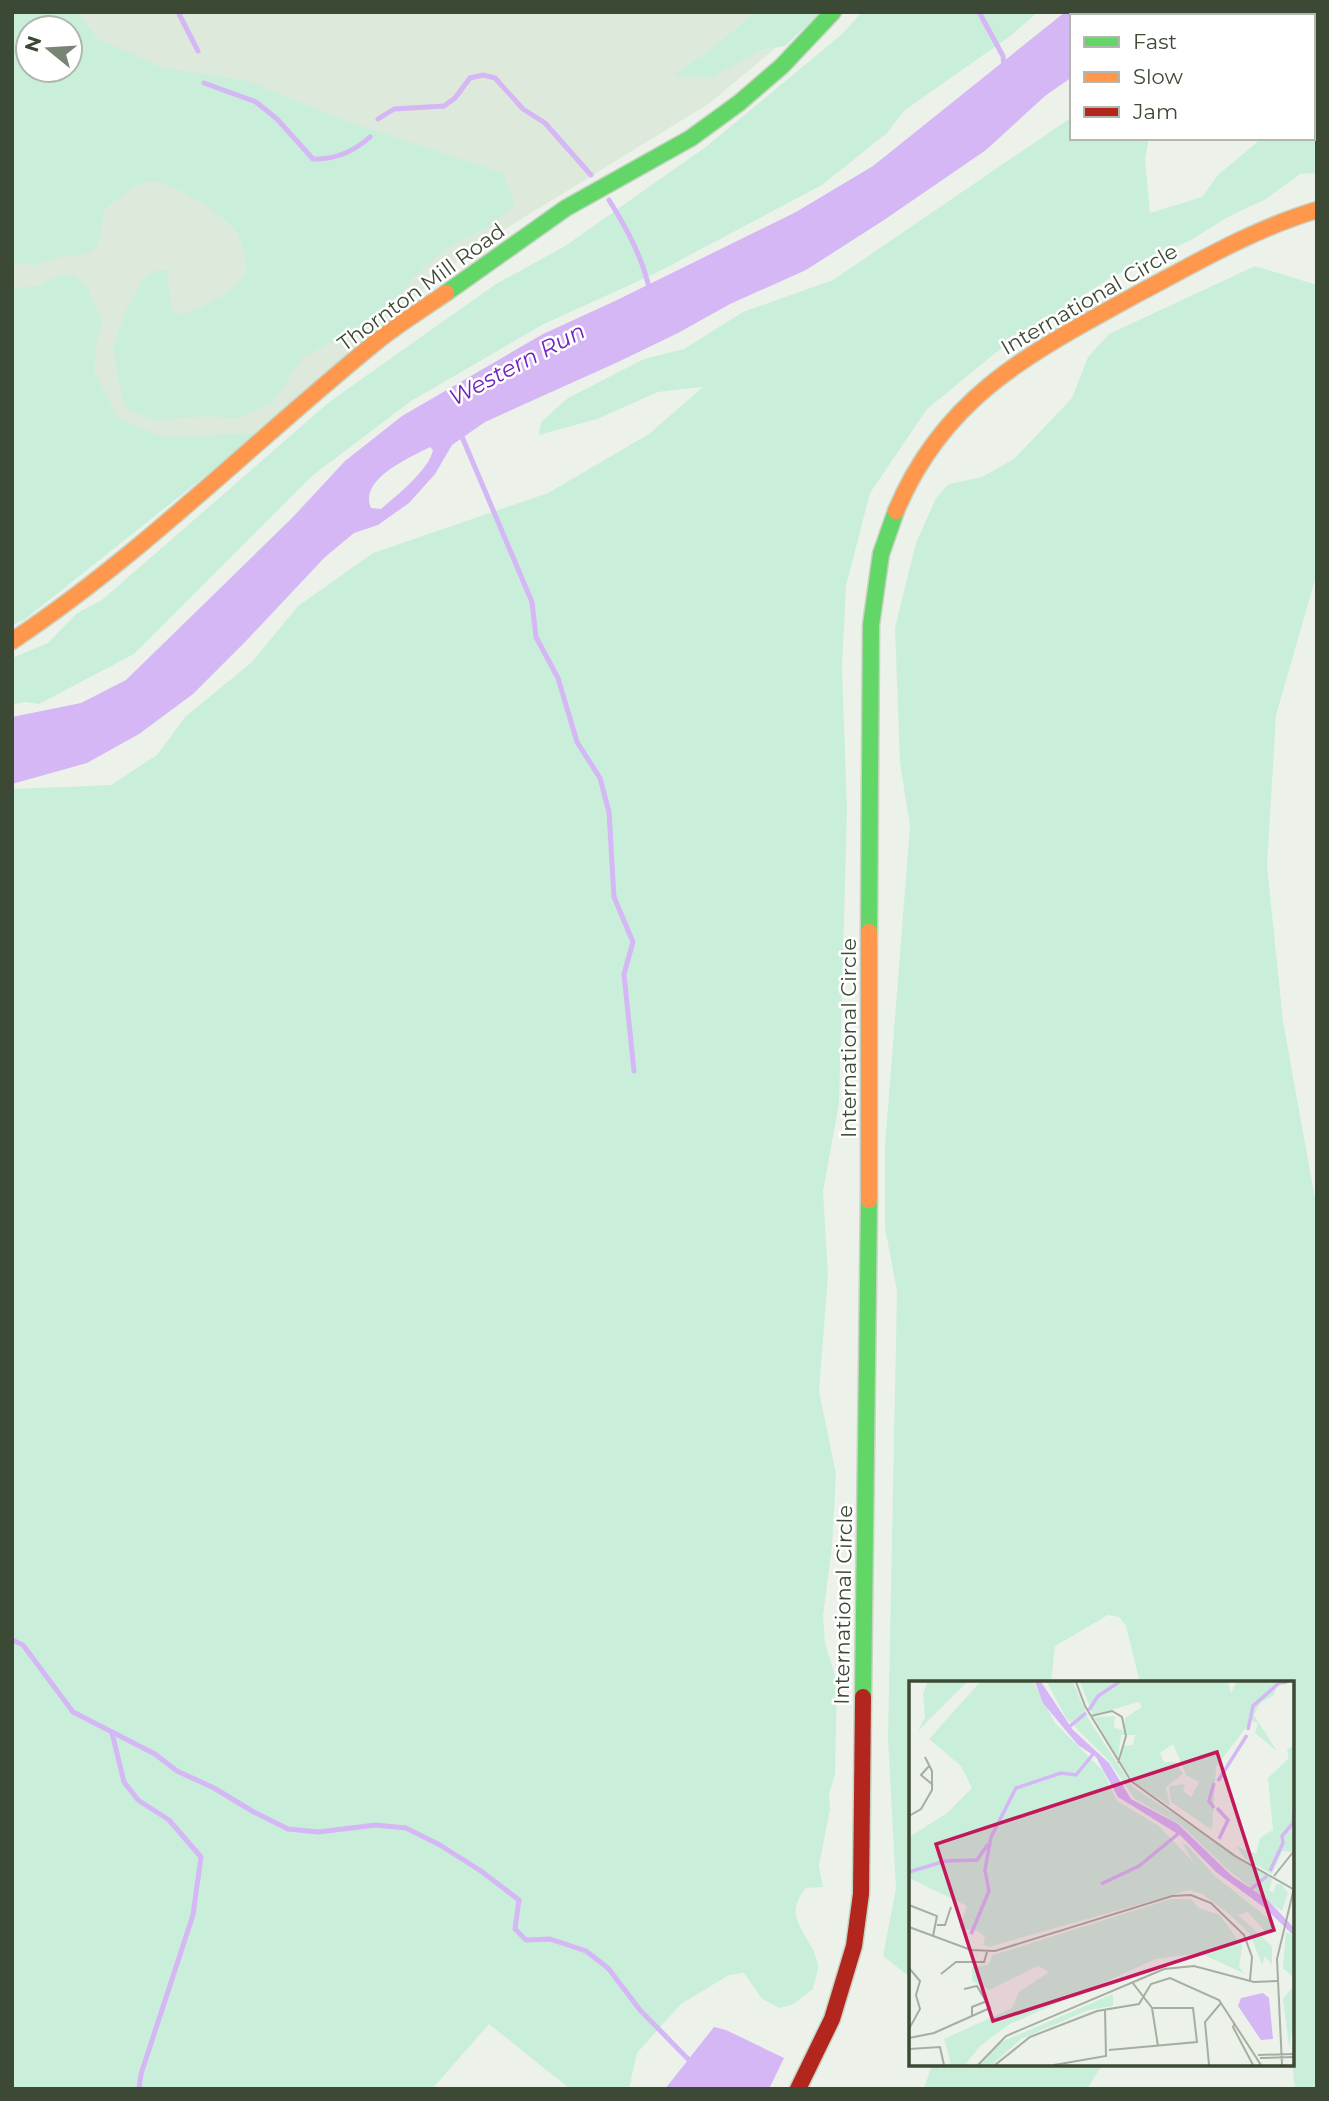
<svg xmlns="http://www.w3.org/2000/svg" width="1329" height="2101" font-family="Montserrat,sans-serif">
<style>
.residential{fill:#dde9da;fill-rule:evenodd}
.green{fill:#c9efdb;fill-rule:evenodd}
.water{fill:#d4b7f4;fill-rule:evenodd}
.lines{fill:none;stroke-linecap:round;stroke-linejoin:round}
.stream{stroke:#d4b7f4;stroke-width:5}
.fast-casing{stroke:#c6d3c2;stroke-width:19}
.slow-casing{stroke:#c6d3c2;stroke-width:19}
.jam-casing{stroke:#c6d3c2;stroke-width:19}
.fast{stroke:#63d668;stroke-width:16}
.slow{stroke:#ff974d;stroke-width:16}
.jam{stroke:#b3261e;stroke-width:16}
.labels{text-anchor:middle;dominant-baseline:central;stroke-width:5;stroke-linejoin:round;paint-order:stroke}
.street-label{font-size:21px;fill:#3c4935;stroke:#fff}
.water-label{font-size:23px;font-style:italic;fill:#7023c1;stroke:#fff}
.inset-river{fill:none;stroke:#d4b7f4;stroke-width:3.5}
.inset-road{fill:none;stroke:#a6aea2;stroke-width:2}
.view{fill:#c2185b;fill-opacity:0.15;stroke:#c2185b;stroke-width:3.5}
.inset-edge{fill:none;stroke:#3c4935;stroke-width:3.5}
</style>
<rect width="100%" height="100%" fill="#ecf2ea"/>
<path class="residential" d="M 12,12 L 818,12 L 710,103 L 471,250 L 188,489 L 12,620 ZM 28,28 L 70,28 L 70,70 L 28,70 Z"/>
<g class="green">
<path d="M 12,12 L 78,12 L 97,38 L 160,67 L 248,81 L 343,120 L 503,173 L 515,204 L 495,223 L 445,249 L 414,277 L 390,308 L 343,339 L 329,343 L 303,357 L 273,402 L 237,419 L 210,416 L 153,420 L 128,409 L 122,398 L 113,347 L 125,312 L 143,279 L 154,271 L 167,270 L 172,311 L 183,315 C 208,304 232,295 247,272 C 245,260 243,246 238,235 C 231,218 169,180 151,181 C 135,182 116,201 104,210 L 100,236 L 96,248 L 84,254 L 59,257 L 33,265 L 12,262 ZM 28,28 L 70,28 L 70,70 L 28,70 Z"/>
<polygon points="756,12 821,12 785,46 760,50 713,77 673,76 715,46"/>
<polygon points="862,12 1038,12 1009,37 905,110 887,133 822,185 654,274 544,324 411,401 312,476 134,654 39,704 25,702 12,705 12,658 48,643 77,613 102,600 329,402 496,284 565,246 707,146 841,35"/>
<path d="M 1072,117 L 1072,138 L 1149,138 L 1145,159 L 1150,213 L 1202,197 L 1218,175 L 1258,141 L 1267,138 L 1313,138 L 1313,123 L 1317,121 L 1317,173 L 1300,174 L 1266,199 L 1228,217 L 1191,240 L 1113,276 L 998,351 L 927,409 L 870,493 L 846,586 L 842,667 L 847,809 L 839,1103 L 823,1191 L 828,1275 L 819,1391 L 836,1474 L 832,1546 L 823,1616 L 825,1643 L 837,1682 L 835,1774 L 829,1794 L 830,1809 L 819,1866 L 823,1887 L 806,1888 C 778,1920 816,1937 818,1967 C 818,1973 814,1983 813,1989 L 792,2005 L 779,2008 L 762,1999 L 744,1973 L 729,1975 L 681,2004 L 637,2053 L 629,2089 L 570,2089 L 489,2024 L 432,2089 L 12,2089 L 12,789 L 111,785 L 157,755 L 185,717 L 252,662 L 298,606 L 373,553 L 548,493 L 649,434 L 703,387 L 658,392 L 597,419 L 539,435 L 541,422 L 568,398 L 644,359 L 684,349 L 743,312 L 833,280 Z"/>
<polygon points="1255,266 1317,285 1317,573 1276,715 1267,866 1283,1021 1317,1210 1317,2089 1295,2089 1292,2064 1292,1683 1140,1683 1126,1626 1119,1617 1108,1615 1055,1646 1051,1683 911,1683 911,1978 883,1956 896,1888 888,1739 897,1291 885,1228 885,1146 910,826 900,763 895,628 916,543 936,498 949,484 982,477 1014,459 1072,398 1088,357 1109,334"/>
<polygon points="62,274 75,276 86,284 102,320 96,345 94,371 119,419 160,436 258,434 24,620 12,625 12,288 39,286"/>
<polygon points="932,2064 1103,2064 1087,2089 924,2089"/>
</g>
<g class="water">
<path d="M 1065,12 L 1164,12 L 1155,16 L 1072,16 L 1072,77 L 1045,96 L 986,150 L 884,220 L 806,270 L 730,304 L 678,333 L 618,362 L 485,422 L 452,445 L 435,474 L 409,503 L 378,525 L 354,533 L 325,557 L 246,641 L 193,694 L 139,734 L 87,763 L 12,784 L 12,717 L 81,703 L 126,680 L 292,518 L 345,461 L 402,416 L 543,334 L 615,301 L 796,212 L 873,166 ZM 430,447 L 433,450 C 429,470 397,495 381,509 L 371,508 C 358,479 411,457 430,447 Z"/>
<polygon points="714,2027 726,2030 784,2058 769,2089 665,2089"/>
</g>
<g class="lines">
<g class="stream">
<polyline points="178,12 198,51"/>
<polyline points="979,12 1003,56 1004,66"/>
<path d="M 204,83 L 256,102 L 277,119 L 313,159 C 335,160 353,152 370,137"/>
<polyline points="378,119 394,109 444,106 455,98 470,78 483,75 495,78 523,109 545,123 591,175"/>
<path d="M 609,200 C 627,229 643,258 650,292"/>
<polyline points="460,432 532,602 536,637 558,678 577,742 600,778 609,812 614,897 633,942 624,974 634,1071"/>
<polyline points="12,1640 23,1645 73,1712 155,1754 177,1771 214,1788 252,1811 288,1829 318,1832 376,1825 406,1828 440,1845 481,1871 519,1900 515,1929 526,1940 550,1939 586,1951 608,1968 640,2010 689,2060"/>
<polyline points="112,1733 124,1782 138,1800 169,1820 201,1857 193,1915 141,2074 139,2089"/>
</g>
<g class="fast-casing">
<g id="fast">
<polyline points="446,293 566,208 691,138 739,103 782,66 833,12"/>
<polyline points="869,932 871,625 881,554 896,511"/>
<polyline points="863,1697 869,1200"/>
</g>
</g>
<g class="slow-casing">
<g id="slow">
<path d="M 896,511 C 945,394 1034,351 1139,293 C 1198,262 1253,229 1317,210"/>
<path d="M 12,641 C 143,554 254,441 376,342 C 398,324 423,309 446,293"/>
<polyline points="869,932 869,1200"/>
</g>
</g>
<g class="jam-casing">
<polyline id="jam" points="798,2089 832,2019 854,1946 861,1894 863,1697"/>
</g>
<use href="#fast" class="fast"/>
<use href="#slow" class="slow"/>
<use href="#jam" class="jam"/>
</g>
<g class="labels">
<g class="street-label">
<text transform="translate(421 287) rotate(-36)">Thornton Mill Road</text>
<text transform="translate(1089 299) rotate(-30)">International Circle</text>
<text transform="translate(848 1038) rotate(-90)">International Circle</text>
<text transform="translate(843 1605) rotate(-89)">International Circle</text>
</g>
<g class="water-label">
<text transform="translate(517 364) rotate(-28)">Western Run</text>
</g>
</g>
<g transform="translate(909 1681)">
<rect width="385" height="385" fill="#ecf2ea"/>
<path d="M 18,1 L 58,1 L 9,50 L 16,36 L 14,13 ZM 71,1 L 124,1 L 146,42 L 194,90 L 208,120 L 250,145 L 285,182 L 273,162 L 279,165 L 306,195 L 365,242 L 358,253 L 339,231 L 329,234 L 363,265 L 363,284 L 356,275 L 353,284 L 341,253 L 319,232 L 293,213 L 280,209 L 80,266 L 74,264 L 76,256 L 69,250 L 50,247 L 58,225 L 0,197 L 0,156 L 38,132 L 63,107 L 52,85 L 20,58 ZM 138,1 L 164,1 L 180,39 L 224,106 L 363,198 L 360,210 L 365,211 L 367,203 L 372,203 L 379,212 L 373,230 L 319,189 L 272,144 L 226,118 L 200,80 L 157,37 ZM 171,1 L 319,1 L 322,12 L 327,1 L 368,1 L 365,14 L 351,22 L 345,34 L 368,70 L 346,52 L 349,42 L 342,40 L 307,86 L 303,149 L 262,121 L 260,105 L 276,103 L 274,110 L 282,116 L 290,101 L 277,94 L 264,63 L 251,72 L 255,81 L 267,81 L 274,93 L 257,106 L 261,125 L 226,102 L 211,81 L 215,65 L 224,64 L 226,54 L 212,54 L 209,77 L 185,36 L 206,35 L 205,46 L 215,50 L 216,37 L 233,26 L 230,21 L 184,34 ZM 385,64 L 385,171 L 373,170 L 363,193 L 336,178 L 327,165 L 347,173 L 351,157 L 364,149 L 359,97 L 380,77 L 378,69 ZM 262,218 L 282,218 L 290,227 L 311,234 L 333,265 L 330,286 L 336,293 L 291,272 L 247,278 L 99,344 L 71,365 L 56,384 L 42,384 L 35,358 L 103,327 L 110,311 L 140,291 L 129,285 L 80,309 L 63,300 L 63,286 L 79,284 L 84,274 ZM 377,251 L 385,255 L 385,297 L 374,287 ZM 385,304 L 385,340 L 380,366 L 374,318 ZM 204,313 L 204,325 L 180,329 L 112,358 L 83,384 L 71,384 L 90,362 Z" fill="#c9efdb"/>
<path d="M 126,1 L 132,1 L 164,49 L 200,82 L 222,118 L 269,143 L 323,195 L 358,218 L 385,247 L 385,255 L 356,227 L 307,191 L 272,155 L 209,116 L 187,76 L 169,64 L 134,22 ZM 354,312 L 360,317 L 364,358 L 352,359 L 329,325 L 332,317 Z" fill="#d4b7f4"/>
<path class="inset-river" d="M 180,29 L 189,15 L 210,1M 160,46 L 177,32M 339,49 L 344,25 L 370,2 L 378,1M 309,100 L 338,54M 305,102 L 300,120 L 305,127M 308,127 L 319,139 L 310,158M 361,190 L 374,162 L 373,155 L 384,142 L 385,126M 0,191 L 36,180 L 68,179 L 79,163M 192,203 L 230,185 L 269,153M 341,209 L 358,195M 62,253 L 80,210 L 76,189 L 82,156 L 107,107 L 152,92 L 167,94 L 185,72"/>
<path class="inset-road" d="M 167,1 L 176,25 L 222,100 L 326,175 L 384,208M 182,35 L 203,30 L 213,36 L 217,55 L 209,82M 21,84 L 12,94 L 24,104M 0,135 L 12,128 L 23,109 L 23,90 L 16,76M 365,195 L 385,170M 0,224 L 28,235 L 24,255M 28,244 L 36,244 L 42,226M 0,246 L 62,269 L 86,270 L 263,215 L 282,214 L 302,222 L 335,254 L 343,276 L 341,299M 0,287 L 11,300 L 7,314 L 11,328 L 0,348M 32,293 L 47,281 L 75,281 L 78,271M 223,301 L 243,327 L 249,365M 63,335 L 63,326 L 78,320M 326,342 L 324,346 L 344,384M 0,357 L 25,352 L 81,327 L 68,305 L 55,308M 0,368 L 31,366 L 35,384M 200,369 L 288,361 L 284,327 L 243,327M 349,374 L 385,373M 351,377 L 385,376M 69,384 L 97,355 L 255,288 L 285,285 L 345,301 L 368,300M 86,384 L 121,356 L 188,330 L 230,323 L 242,303 L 261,297 L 310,319 L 352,384M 145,384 L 197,375 L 196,329M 300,384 L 296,341 L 312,322M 373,384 L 368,278 L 385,207"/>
<path class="view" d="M 308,71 L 365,249 L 84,340 L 27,163 Z"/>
<rect width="385" height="385" class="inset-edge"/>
</g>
<rect width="1329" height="2101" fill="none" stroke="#3c4935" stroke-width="28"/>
<rect x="1070" y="14" width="245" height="126" fill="#ffffff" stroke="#b1b6ae" stroke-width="2"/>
<rect x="1084" y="37" width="35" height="10" fill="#63d668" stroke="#b1b6ae" stroke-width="2"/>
<text x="1133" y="49" font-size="21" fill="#3c4935">Fast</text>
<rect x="1084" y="72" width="35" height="10" fill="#ff974d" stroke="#b1b6ae" stroke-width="2"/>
<text x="1133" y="84" font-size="21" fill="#3c4935">Slow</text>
<rect x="1084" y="107" width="35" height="10" fill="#b3261e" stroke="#b1b6ae" stroke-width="2"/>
<text x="1133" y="119" font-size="21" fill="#3c4935">Jam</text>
<g transform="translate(49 49) rotate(288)"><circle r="33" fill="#ffffff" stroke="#b1b6ae" stroke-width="2"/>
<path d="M0-5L12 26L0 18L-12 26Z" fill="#7a8474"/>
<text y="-10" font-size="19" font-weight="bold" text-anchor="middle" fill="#3c4935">N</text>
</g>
</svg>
